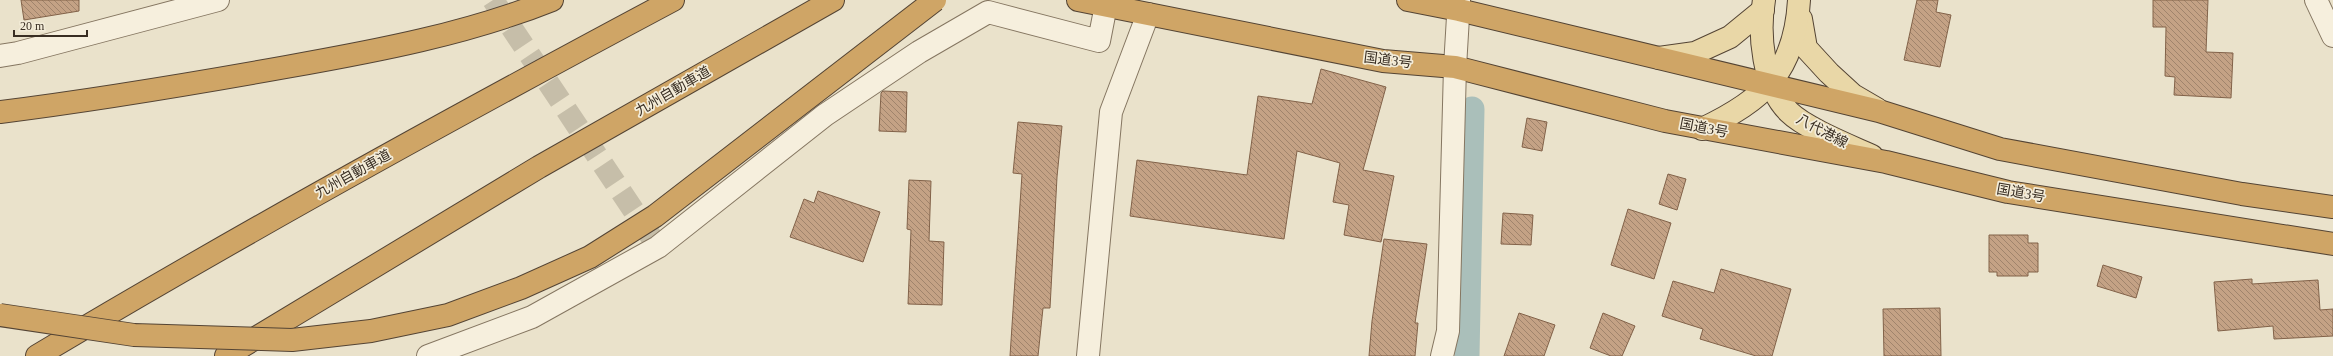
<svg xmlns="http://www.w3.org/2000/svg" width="2333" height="356" font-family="'Times New Roman','Noto Sans JP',serif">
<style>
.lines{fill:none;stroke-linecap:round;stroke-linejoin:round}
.canal{stroke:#aabfba;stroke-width:25}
.building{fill:url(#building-back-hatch);stroke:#826249}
.minor-tunnel{stroke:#c6bea9;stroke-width:22;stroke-dasharray:22 11;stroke-linecap:butt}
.minor-casing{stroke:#857661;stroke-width:24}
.major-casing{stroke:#544434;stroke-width:24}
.highway-casing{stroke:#544434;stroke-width:24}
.minor{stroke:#f6efdd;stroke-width:22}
.major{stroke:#e9d7a7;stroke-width:22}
.highway{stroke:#cfa566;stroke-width:22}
.highway-bridge-casing{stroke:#544434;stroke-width:24;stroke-linecap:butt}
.highway-bridge{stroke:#cfa566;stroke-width:22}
.labels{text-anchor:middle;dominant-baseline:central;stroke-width:3.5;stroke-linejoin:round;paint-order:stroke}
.street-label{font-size:14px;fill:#382d22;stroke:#f3ecd9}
</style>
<defs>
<pattern id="building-back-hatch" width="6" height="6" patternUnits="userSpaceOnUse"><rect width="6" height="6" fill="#c4a285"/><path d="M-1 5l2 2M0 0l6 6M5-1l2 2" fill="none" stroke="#a0846c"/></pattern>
</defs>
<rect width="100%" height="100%" fill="#eae2cb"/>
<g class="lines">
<polyline class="canal" points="1467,356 1472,109"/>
</g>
<g class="building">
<polygon points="21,0 79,0 79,11 24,20"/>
<polygon points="1917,0 1938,0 1936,12 1951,15 1940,67 1904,60"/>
<polygon points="2153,0 2208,0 2206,52 2233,53 2231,98 2174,95 2175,77 2165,76 2166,27 2153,27"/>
<polygon points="1321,69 1386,87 1363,170 1394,176 1381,242 1344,235 1349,205 1333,202 1340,163 1297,151 1284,239 1130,216 1137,160 1247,175 1258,96 1312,104"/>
<polygon points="883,91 907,92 906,132 879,131 881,93"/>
<polygon points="1527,118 1547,122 1542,151 1522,147"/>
<polygon points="1018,122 1062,126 1057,177 1050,308 1043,308 1038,356 1010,356 1022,174 1013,173"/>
<polygon points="1668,174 1686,179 1677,210 1659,204"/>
<polygon points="909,180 931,181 929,241 944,242 942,305 908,304 911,230 907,229"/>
<polygon points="818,191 880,212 863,262 790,237 804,199 814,203"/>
<polygon points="1628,209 1671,223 1654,279 1611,265"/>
<polygon points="1503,213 1533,215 1531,245 1501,244"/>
<polygon points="1989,235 2028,235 2028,243 2038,243 2038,272 2028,272 2028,276 1997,276 1997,272 1989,272"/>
<polygon points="1384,239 1427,244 1415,323 1418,323 1415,356 1369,356 1372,321"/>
<polygon points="2103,265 2142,277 2136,298 2097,286"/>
<polygon points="1721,269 1791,289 1772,356 1756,356 1700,339 1703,329 1662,316 1673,281 1714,293"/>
<polygon points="2252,279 2252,284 2318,280 2320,310 2333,309 2333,336 2274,339 2273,326 2218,331 2214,282"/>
<polygon points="1940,308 1941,356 1884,356 1883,309"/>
<polygon points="1519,313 1555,325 1544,356 1504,356"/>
<polygon points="1603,313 1635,326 1622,356 1611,356 1590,348"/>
</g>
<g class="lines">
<polyline class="minor-tunnel" points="493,0 658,247"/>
<g class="minor-casing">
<g id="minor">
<polyline points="2316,0 2333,36"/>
<polyline points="0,56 18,53 218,0"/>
<polyline points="428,356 532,317 658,247 825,115 919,52 988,12 1099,41 1107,0"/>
<polyline points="1088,356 1111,112 1148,14"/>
<polyline points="1442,356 1448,331 1455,67 1459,0"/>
</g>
</g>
<g class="major-casing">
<g id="major">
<path d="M 1764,0 C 1758,34 1763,87 1789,112 C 1805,128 1850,146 1872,156"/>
<polyline points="1801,19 1806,48 1829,73 1853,95 1877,109"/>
<polyline points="1659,58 1695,53 1730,37 1763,10"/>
<path d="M 1702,129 C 1764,100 1795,71 1799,0"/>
</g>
</g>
<g class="highway-casing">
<g id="highway">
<polyline points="1078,0 1383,61 1455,67 1665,121 1886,162 2008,192 2333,244"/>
<polyline points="1408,0 1459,10 1879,111 2000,149 2242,194 2333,207"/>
<path d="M 0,112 C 96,100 191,84 286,67 C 376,51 467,34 552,0"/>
<path d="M 37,356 C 246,231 459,114 673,0"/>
<polyline points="226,356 539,167 833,0"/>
</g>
</g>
<use href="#minor" class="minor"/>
<use href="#major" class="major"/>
<use href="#highway" class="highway"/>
<g class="highway-bridge-casing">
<polyline id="highway-bridge" points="0,315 134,335 292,340 371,331 448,315 521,288 590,257 655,216 935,0"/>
</g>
<use href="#highway-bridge" class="highway-bridge"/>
</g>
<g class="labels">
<g class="street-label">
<text transform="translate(1388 60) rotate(7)">国道3号</text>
<text transform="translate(673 91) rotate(-30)">九州自動車道</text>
<text transform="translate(1704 128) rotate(11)">国道3号</text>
<text transform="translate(1822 131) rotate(28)">八代港線</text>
<text transform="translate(353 174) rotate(-29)">九州自動車道</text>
<text transform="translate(2021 193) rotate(10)">国道3号</text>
</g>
</g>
<path d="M14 30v6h73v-6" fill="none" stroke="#382d22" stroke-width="2"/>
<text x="20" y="30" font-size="12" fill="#382d22" stroke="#f3ecd9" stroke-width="3" paint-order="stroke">20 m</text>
</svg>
